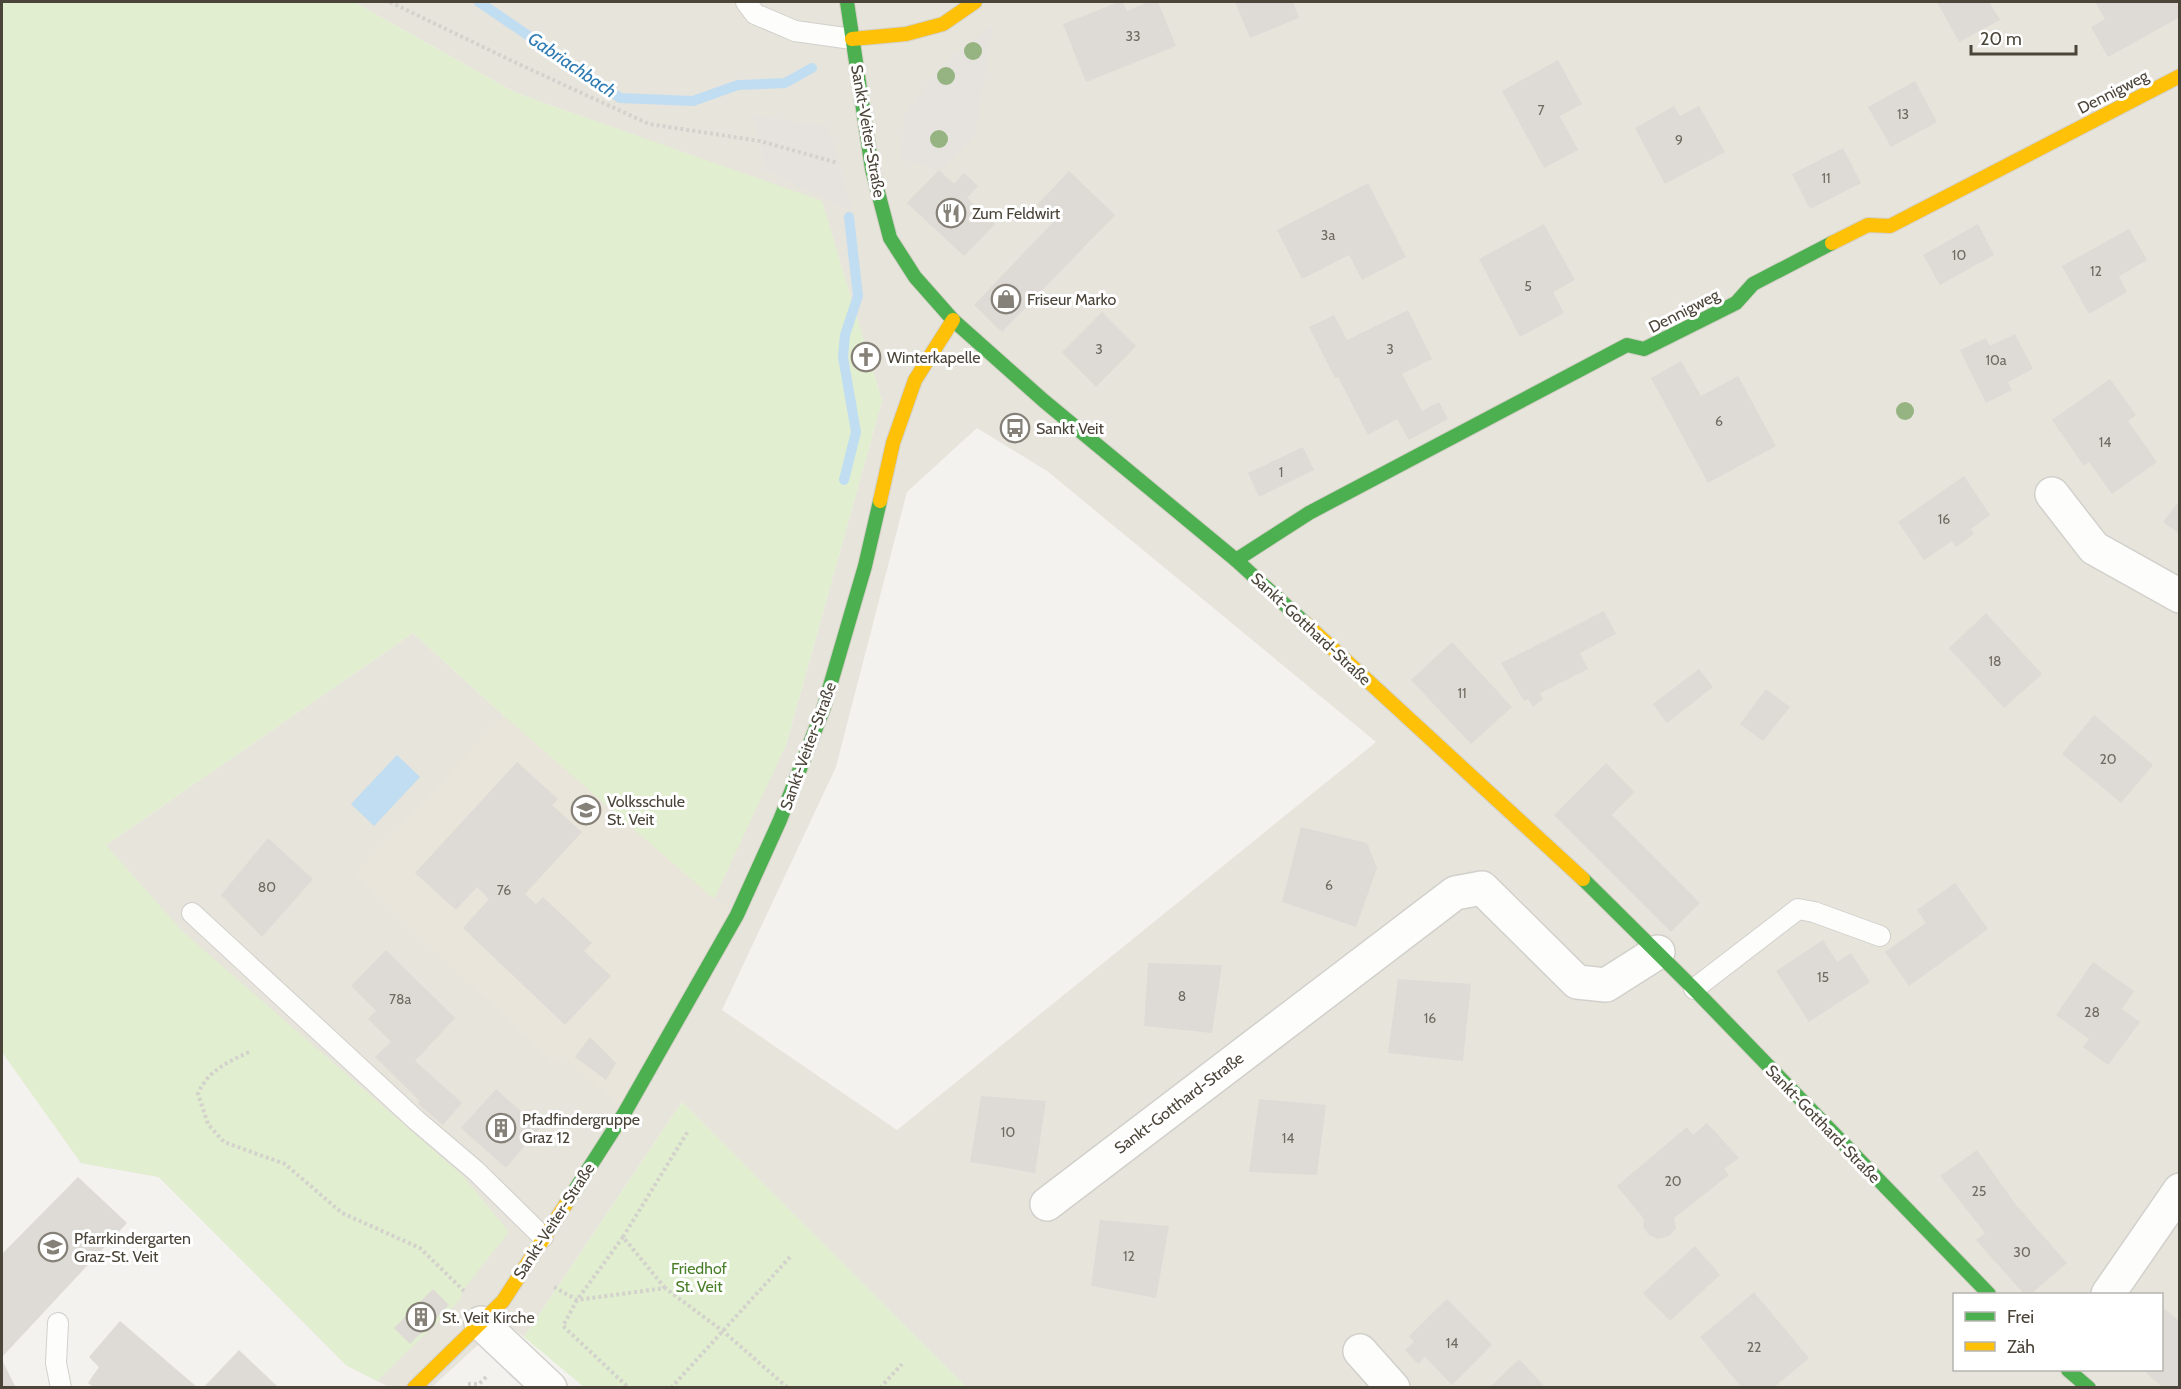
<svg xmlns="http://www.w3.org/2000/svg" width="2181" height="1389" font-family="Cabin,sans-serif">
<style>
.residential{fill:#e7e4dc;fill-rule:evenodd}
.education{fill:#eae5da}
.green{fill:#e1eecf}
.parking{fill:#e6e3df}
.water{fill:#c0ddf1}
.lines{fill:none;stroke-linecap:round;stroke-linejoin:round}
.stream{stroke:#c0ddf1;stroke-width:10}
.building{fill:#dedbd6}
.lane-casing{stroke:#d2d0cb;stroke-width:22}
.street-casing{stroke:#d2d0cb;stroke-width:36}
.fast-casing{stroke:#d3cfc5;stroke-width:16}
.slow-casing{stroke:#d3cfc5;stroke-width:16}
.path{stroke:#d3d2cc;stroke-width:4;stroke-dasharray:3 3;stroke-linecap:butt}
.lane{stroke:#fdfdfc;stroke-width:20}
.street{stroke:#fdfdfc;stroke-width:33}
.fast{stroke:#4caf50;stroke-width:14}
.slow{stroke:#ffc107;stroke-width:14}
.tree{fill:#96b382}
.labels{text-anchor:middle;dominant-baseline:central;stroke-width:6;stroke-linejoin:round;paint-order:stroke}
.number-label{font-size:14px;fill:#706a61}
.street-label{font-size:16px;fill:#4b4439;stroke:#fff}
.poi-label{font-size:16px;fill:#4b4439;stroke:#fff;text-anchor:start}
.park-label{font-size:16px;fill:#4a7f2a;stroke:#fff}
.water-label{font-size:18px;font-style:italic;fill:#2e7ab2;stroke:#fff}
</style>
<rect width="100%" height="100%" fill="#f4f2ee"/>
<path class="residential" d="M 354,2 L 2179,2 L 2179,1387 L 966,1387 L 682,1102 L 524,1337 L 504,1321 L 432,1387 L 389,1387 L 346,1365 L 159,1177 L 81,1163 L 2,1052 L 2,925 L 106,845 L 413,633 L 504,716 L 786,745 L 882,401 L 822,202 L 516,93 ZM 977,428 L 1047,471 L 1376,742 L 897,1130 L 722,1010 L 836,767 L 907,492 ZM 1954,1294 L 2162,1294 L 2162,1370 L 1954,1370 Z"/>
<polygon class="education" points="504,715 786,745 714,899 737,915 625,1112 563,1055 552,1064 511,1022 355,875"/>
<g class="green">
<polygon points="2,2 354,2 516,93 822,201 882,401 786,745 714,899 504,716 413,633 106,845 182,931 463,1176 509,1232 463,1290 459,1301 377,1381 346,1365 159,1177 81,1163 2,1052"/>
<polygon points="682,1102 966,1387 584,1387 524,1337"/>
</g>
<g class="parking">
<polygon points="993,24 974,137 939,170 901,158 905,114 930,81 959,52"/>
<polygon points="753,115 829,127 852,211 763,169 760,141"/>
</g>
<polygon class="water" points="397,755 420,777 374,826 351,804"/>
<g class="lines">
<g class="stream">
<polyline points="479,2 620,98 693,101 738,85 785,83 812,68"/>
<polyline points="844,480 856,432 843,357 845,335 858,296 849,217"/>
</g>
</g>
<g class="building">
<polygon points="1119,2 1123,2 1127,11 1148,2 1158,2 1176,46 1086,82 1063,24"/>
<polygon points="1235,2 1293,2 1299,18 1250,38"/>
<polygon points="1937,2 1989,2 2000,20 1959,42"/>
<polygon points="2095,2 2180,2 2180,17 2108,57 2091,27 2105,19"/>
<polygon points="1558,60 1582,104 1560,116 1578,150 1544,168 1502,91"/>
<polygon points="1915,81 1937,122 1891,147 1868,107"/>
<polygon points="1674,106 1680,116 1699,106 1725,152 1665,184 1635,128"/>
<polygon points="1843,148 1861,183 1810,209 1792,174"/>
<polygon points="939,170 954,184 964,173 978,186 967,198 995,224 964,256 907,203"/>
<polygon points="1069,171 1115,215 1002,332 974,305 1054,221 1037,205"/>
<polygon points="1368,183 1406,257 1362,280 1349,255 1302,279 1277,230"/>
<polygon points="1544,224 1575,280 1553,292 1564,313 1520,337 1479,259"/>
<polygon points="1978,224 1994,255 1940,285 1923,255"/>
<polygon points="2129,229 2147,260 2119,276 2127,292 2089,314 2062,266"/>
<polygon points="1408,310 1432,359 1402,374 1422,411 1439,402 1448,419 1409,440 1397,419 1368,435 1338,377 1335,378 1309,327 1334,315 1347,340"/>
<polygon points="1102,312 1136,346 1096,387 1062,352"/>
<polygon points="2015,334 2033,369 2008,382 2012,390 1986,403 1960,350 1986,338 1990,346"/>
<polygon points="864,345 876,346 872,367 861,365 859,359 858,350"/>
<polygon points="1681,361 1701,396 1738,376 1776,446 1708,483 1651,378"/>
<polygon points="2110,379 2136,415 2128,421 2157,462 2112,494 2089,462 2084,466 2052,420"/>
<polygon points="1303,447 1314,470 1259,497 1248,473"/>
<polygon points="1964,476 1990,515 1971,529 1974,534 1956,547 1952,541 1924,560 1898,522"/>
<polygon points="2180,500 2180,534 2163,522"/>
<polygon points="1604,611 1616,634 1580,653 1588,669 1540,693 1543,699 1533,707 1528,699 1524,701 1501,663"/>
<polygon points="1986,613 2042,674 2004,708 1949,648"/>
<polygon points="1452,642 1512,707 1471,744 1411,680"/>
<polygon points="1699,669 1713,687 1667,723 1653,704"/>
<polygon points="1766,689 1790,707 1763,741 1740,724"/>
<polygon points="2094,715 2153,765 2121,803 2062,754"/>
<polygon points="517,762 558,799 552,805 582,832 525,894 536,904 543,897 592,943 584,951 611,976 565,1025 463,928 489,899 477,887 456,910 415,873"/>
<polygon points="1606,763 1634,792 1612,815 1700,903 1671,932 1554,815"/>
<polygon points="1301,827 1367,843 1377,868 1356,927 1282,902"/>
<polygon points="268,838 313,879 262,937 221,895"/>
<polygon points="1955,883 1988,929 1909,986 1885,952 1926,923 1917,910"/>
<polygon points="1823,940 1837,962 1851,953 1870,982 1809,1022 1776,971"/>
<polygon points="386,950 455,1018 415,1061 462,1103 443,1125 418,1104 420,1101 375,1057 391,1042 368,1019 376,1011 351,986"/>
<polygon points="2093,962 2134,991 2122,1009 2140,1022 2108,1065 2083,1047 2089,1039 2056,1015"/>
<polygon points="1148,963 1222,965 1212,1033 1144,1026"/>
<polygon points="1398,979 1471,984 1463,1061 1388,1053"/>
<polygon points="590,1037 616,1063 606,1080 575,1057"/>
<polygon points="496,1089 540,1128 506,1168 461,1128"/>
<polygon points="981,1096 1046,1101 1035,1173 970,1162"/>
<polygon points="1259,1099 1326,1105 1317,1175 1249,1172"/>
<polygon points="1707,1123 1739,1158 1724,1169 1729,1175 1674,1218 1676,1229 1669,1236 1658,1239 1649,1235 1643,1227 1644,1219 1617,1186 1687,1127 1693,1135"/>
<polygon points="1977,1150 2016,1205 2067,1263 2031,1294 2024,1294 1976,1240 1985,1233 1940,1176"/>
<polygon points="78,1177 127,1223 2,1357 2,1254"/>
<polygon points="1100,1220 1169,1226 1156,1298 1091,1286"/>
<polygon points="1695,1246 1720,1275 1670,1321 1643,1293"/>
<polygon points="433,1289 449,1305 410,1344 394,1328"/>
<polygon points="1754,1292 1809,1358 1773,1388 1742,1388 1700,1337"/>
<polygon points="1447,1299 1492,1345 1452,1385 1425,1357 1418,1364 1405,1350 1414,1342 1409,1336"/>
<polygon points="2165,1309 2180,1322 2180,1388 2163,1388 2143,1370 2162,1370 2162,1312"/>
<polygon points="120,1321 198,1388 94,1388 88,1383 99,1367 89,1357"/>
<polygon points="239,1350 279,1388 203,1388"/>
<polygon points="1519,1359 1546,1388 1489,1388"/>
<polygon points="2,1360 16,1388 2,1388"/>
</g>
<g class="lines">
<g class="lane-casing">
<g id="lane">
<polyline points="746,2 755,14 795,31 852,39"/>
<polyline points="192,913 416,1120 476,1171 543,1237"/>
<polyline points="1694,989 1798,909 1814,912 1880,936"/>
<polyline points="58,1323 56,1363 61,1388"/>
</g>
</g>
<g class="street-casing">
<g id="street">
<polyline points="2052,494 2094,548 2180,596"/>
<polyline points="1047,1204 1455,893 1482,888 1577,982 1606,985 1658,952"/>
<polyline points="2108,1294 2180,1190"/>
<polyline points="481,1323 550,1388"/>
<polyline points="1360,1351 1393,1388"/>
</g>
</g>
<g class="fast-casing">
<g id="fast">
<polyline points="847,2 872,169 890,238 915,277 953,320 1044,401 1236,560 1305,623"/>
<polyline points="1236,560 1309,513 1627,345 1644,349 1736,303 1753,284 1832,243"/>
<polyline points="1583,879 1694,989 1989,1294"/>
<polyline points="566,1204 625,1112 737,915 780,820 823,710 865,566 880,501"/>
<polyline points="2068,1370 2089,1388"/>
</g>
</g>
<g class="slow-casing">
<g id="slow">
<polyline points="852,39 906,34 943,24 975,2"/>
<polyline points="1832,243 1868,225 1890,226 2180,76"/>
<polyline points="880,501 893,443 915,380 953,320"/>
<polyline points="1305,623 1583,879"/>
<polyline points="414,1388 503,1301 566,1204"/>
</g>
</g>
<g class="path">
<polyline points="390,2 510,60 649,124 760,141 838,163"/>
<path d="M 249,1052 C 228,1062 207,1071 198,1094 L 208,1124 L 224,1142 L 285,1164 L 342,1213 L 420,1248 L 464,1291"/>
<polyline points="623,1237 577,1300 563,1326 629,1388"/>
<polyline points="554,1287 577,1300 665,1288 724,1332 788,1388"/>
<polyline points="665,1288 623,1237 688,1131"/>
<polyline points="468,1384 479,1384 487,1376"/>
<polyline points="671,1388 790,1257"/>
<polyline points="880,1388 902,1364"/>
</g>
<use href="#lane" class="lane"/>
<use href="#street" class="street"/>
<use href="#fast" class="fast"/>
<use href="#slow" class="slow"/>
</g>
<g class="tree">
<circle cx="973" cy="51" r="9"/>
<circle cx="946" cy="76" r="9"/>
<circle cx="939" cy="139" r="9"/>
<circle cx="1905" cy="411" r="9"/>
</g>
<defs>
<g id="restaurant-ring" transform="scale(1.5)"><circle r="9.5" fill="#fff" stroke="#868178" stroke-width="1.5"/><path d="M-5-6h1v4h1v-4h1v4h1v-4h1v5L-1.5 .5V6h-2V.5L-5-1ZM5-6V6H3V1.5H1.5Q1.5-4 5-6Z" fill="#868178"/></g>
<g id="shop-ring" transform="scale(1.5)"><circle r="9.5" fill="#fff" stroke="#868178" stroke-width="1.5"/><path d="M-5-2.5h2.3a2.7 3.5 0 0 1 5.4 0H5L5.5 6h-11ZM-1.5-2.5h3a1.5 2.3 0 0 0-3 0Z" fill="#868178"/></g>
<g id="church-ring" transform="scale(1.5)"><circle r="9.5" fill="#fff" stroke="#868178" stroke-width="1.5"/><path d="M-1.2-6h2.4v3.5h3.3v2.4h-3.3V6h-2.4V-.1h-3.3v-2.4h3.3Z" fill="#868178"/></g>
<g id="bus-ring" transform="scale(1.5)"><circle r="9.5" fill="#fff" stroke="#868178" stroke-width="1.5"/><path d="M-5-6H5V4H4V6H2V4H-2V6H-4V4H-5ZM-3.5-4V0h7V-4ZM-3.5 1.2v1.5H-2V1.2ZM2 1.2v1.5H3.5V1.2Z" fill="#868178"/></g>
<g id="school-ring" transform="scale(1.5)"><circle r="9.5" fill="#fff" stroke="#868178" stroke-width="1.5"/><path d="M0-5L7-2L0 1L-7-2ZM-4 1L0 2.5L4 1V4Q0 6-4 4Z" fill="#868178"/></g>
<g id="building-ring" transform="scale(1.5)"><circle r="9.5" fill="#fff" stroke="#868178" stroke-width="1.5"/><path d="M-4-6H4V6H1V3H-1V6H-4ZM-2.5-4.3h1.7v1.8h-1.7ZM.8-4.3h1.7v1.8H.8ZM-2.5-1h1.7V.8h-1.7ZM.8-1h1.7V.8H.8Z" fill="#868178"/></g>
</defs>
<g fill-rule="evenodd">
<use href="#restaurant-ring" x="951" y="213"/>
<use href="#shop-ring" x="1006" y="299"/>
<use href="#church-ring" x="866" y="357"/>
<use href="#bus-ring" x="1015" y="428"/>
<use href="#school-ring" x="586" y="810"/>
<use href="#building-ring" x="501" y="1128"/>
<use href="#school-ring" x="53" y="1247"/>
<use href="#building-ring" x="421" y="1317"/>
</g>
<g class="labels">
<g class="number-label">
<text x="1133" y="36">33</text>
<text x="1541" y="110">7</text>
<text x="1903" y="114">13</text>
<text x="1679" y="140">9</text>
<text x="1826" y="178">11</text>
<text x="1328" y="235">3a</text>
<text x="1959" y="255">10</text>
<text x="2096" y="271">12</text>
<text x="1528" y="286">5</text>
<text x="1099" y="349">3</text>
<text x="1390" y="349">3</text>
<text x="1996" y="360">10a</text>
<text x="1719" y="421">6</text>
<text x="2105" y="442">14</text>
<text x="1281" y="472">1</text>
<text x="1944" y="519">16</text>
<text x="1995" y="661">18</text>
<text x="1462" y="693">11</text>
<text x="2108" y="759">20</text>
<text x="1329" y="885">6</text>
<text x="267" y="887">80</text>
<text x="504" y="890">76</text>
<text x="1823" y="977">15</text>
<text x="1182" y="996">8</text>
<text x="400" y="999">78a</text>
<text x="2092" y="1012">28</text>
<text x="1430" y="1018">16</text>
<text x="1008" y="1132">10</text>
<text x="1288" y="1138">14</text>
<text x="1673" y="1181">20</text>
<text x="1979" y="1191">25</text>
<text x="2022" y="1252">30</text>
<text x="1129" y="1256">12</text>
<text x="1452" y="1343">14</text>
<text x="1754" y="1347">22</text>
</g>
<g class="street-label">
<text transform="translate(2113 92) rotate(-27)">Dennigweg</text>
<text transform="translate(868 131) rotate(80)">Sankt-Veiter-Straße</text>
<text transform="translate(1684 311) rotate(-27)">Dennigweg</text>
<text transform="translate(1311 629) rotate(43)">Sankt-Gotthard-Straße</text>
<text transform="translate(808 746) rotate(-70)">Sankt-Veiter-Straße</text>
<text transform="translate(1179 1103) rotate(-37)">Sankt-Gotthard-Straße</text>
<text transform="translate(1823 1124) rotate(46)">Sankt-Gotthard-Straße</text>
<text transform="translate(554 1221) rotate(-57)">Sankt-Veiter-Straße</text>
</g>
<g class="poi-label">
<text x="972" y="213">Zum Feldwirt</text>
<text x="1027" y="299">Friseur Marko</text>
<text x="887" y="357">Winterkapelle</text>
<text x="1036" y="428">Sankt Veit</text>
<text x="607" y="801">Volksschule<tspan x="607" dy="18">St. Veit</tspan></text>
<text x="522" y="1119">Pfadfindergruppe<tspan x="522" dy="18">Graz 12</tspan></text>
<text x="74" y="1238">Pfarrkindergarten<tspan x="74" dy="18">Graz-St. Veit</tspan></text>
<text x="442" y="1317">St. Veit Kirche</text>
</g>
<g class="park-label">
<text x="699" y="1268">Friedhof<tspan x="699" dy="18">St. Veit</tspan></text>
</g>
<g class="water-label">
<text transform="translate(572 65) rotate(34)">Gabriachbach</text>
</g>
</g>
<rect width="2181" height="1389" fill="none" stroke="#4b4439" stroke-width="6"/>
<rect x="1953" y="1293" width="210" height="78" fill="#ffffff" stroke="#b7b4b0" stroke-width="1.5"/>
<rect x="1965" y="1312" width="30" height="9" fill="#4caf50" stroke="#b7b4b0" stroke-width="1.5"/>
<text x="2007" y="1323" font-size="18" fill="#4b4439">Frei</text>
<rect x="1965" y="1342" width="30" height="9" fill="#ffc107" stroke="#b7b4b0" stroke-width="1.5"/>
<text x="2007" y="1353" font-size="18" fill="#4b4439">Zäh</text>
<path d="M1971 45v9h105v-9" fill="none" stroke="#4b4439" stroke-width="3"/>
<text x="1980" y="45" font-size="18" fill="#4b4439" stroke="#ffffff" stroke-width="4.5" paint-order="stroke">20 m</text>
</svg>
